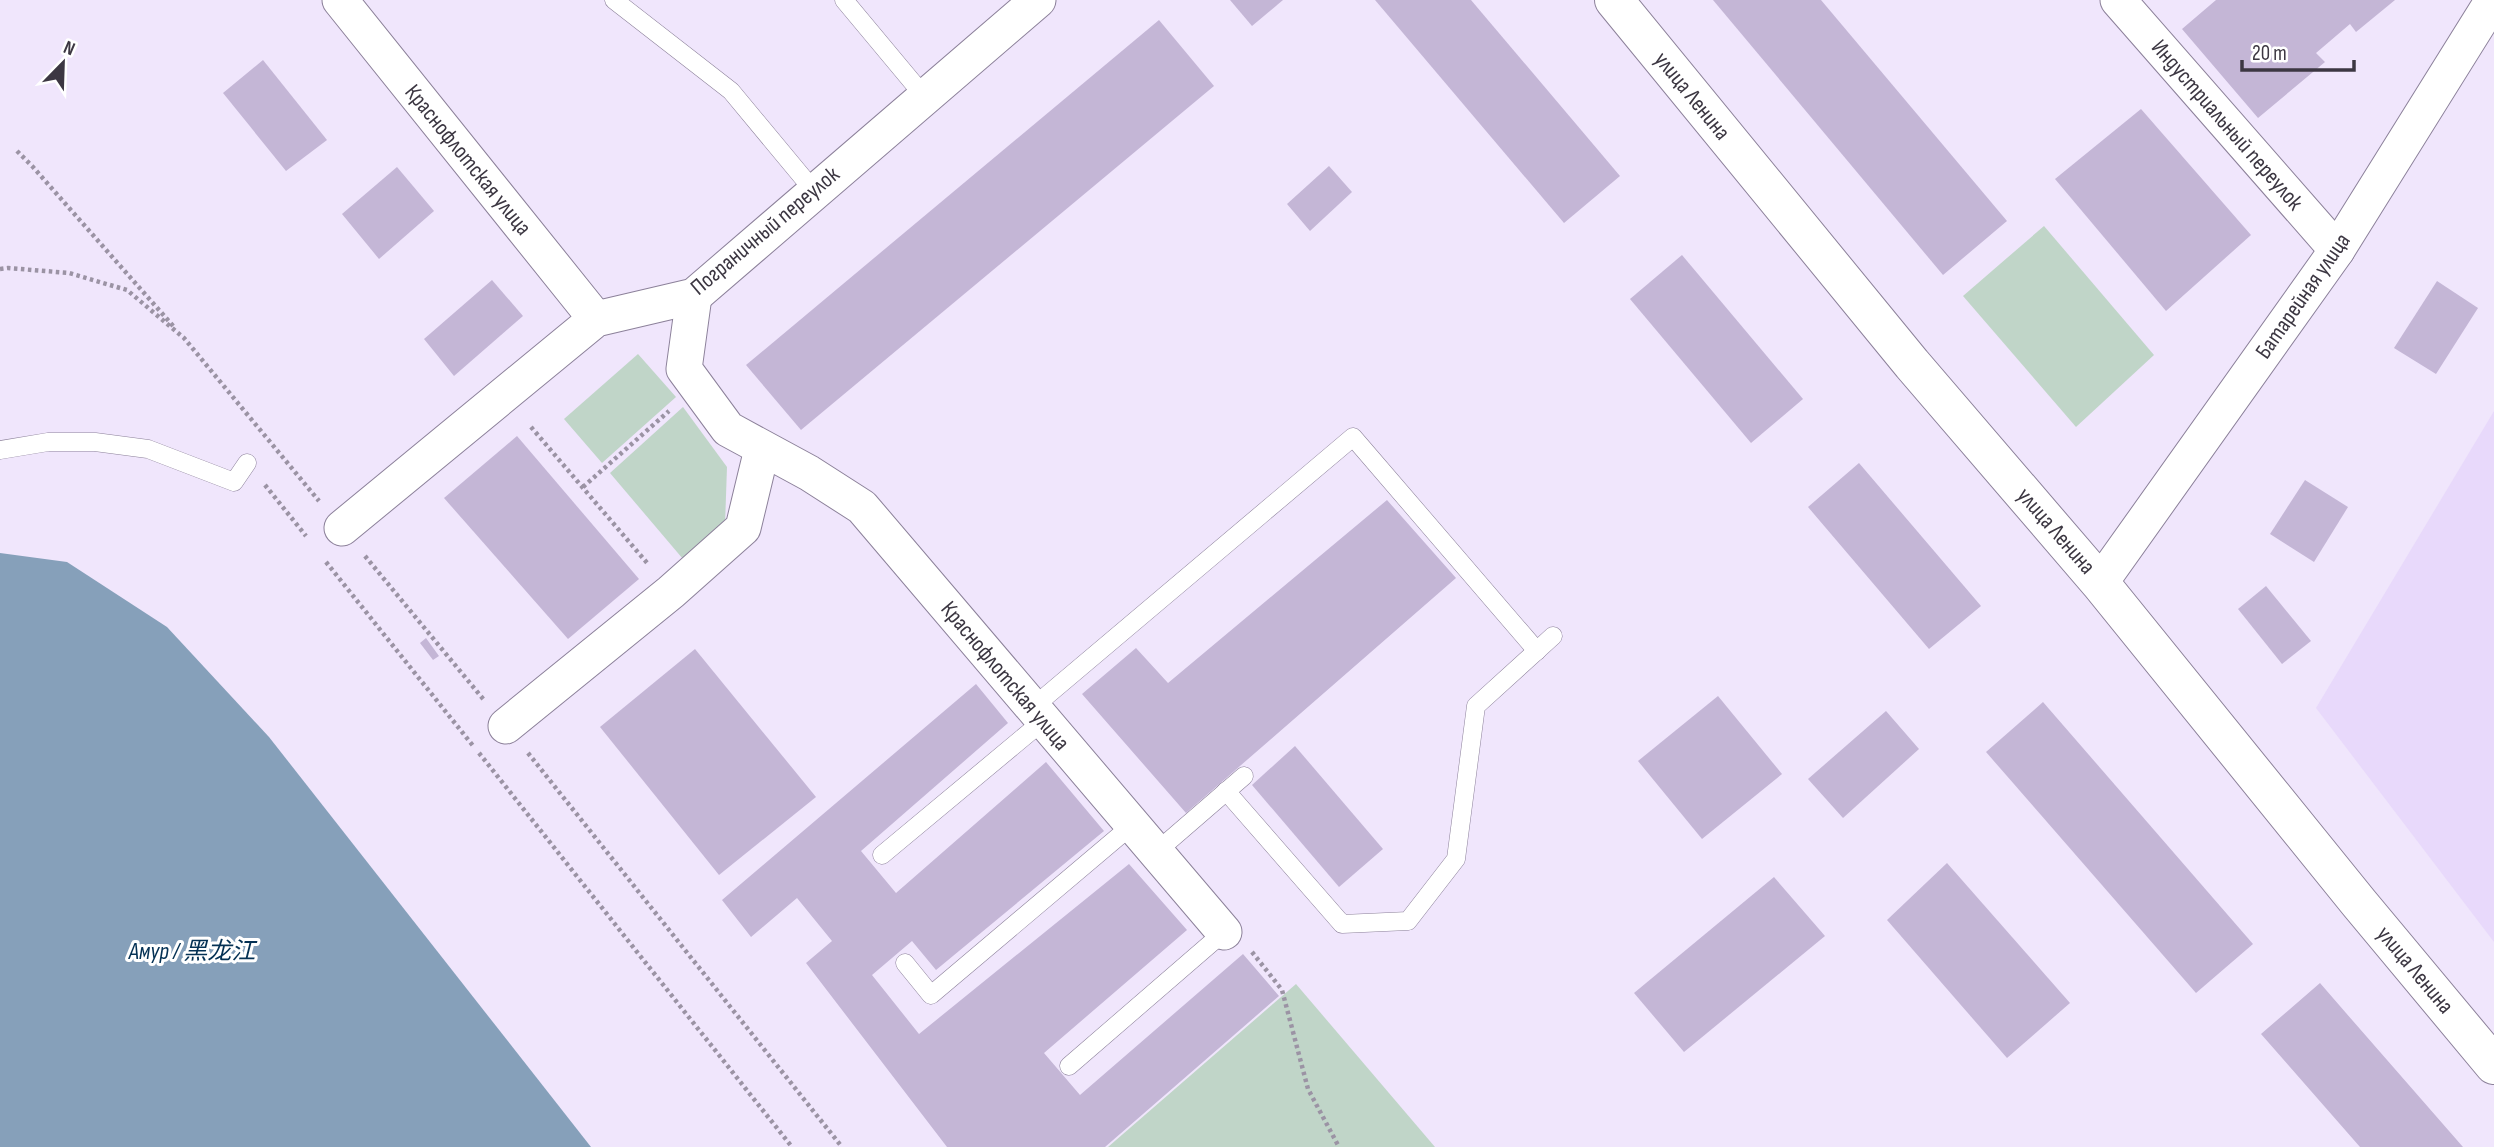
<svg xmlns="http://www.w3.org/2000/svg" width="2494" height="1147" font-family="'Sofia Sans Condensed','Noto Sans SC',sans-serif">
<style>
.built{fill:#e8d9fb}
.green{fill:#c0d5c8}
.water{fill:#86a0ba}
.building{fill:#c4b6d6}
.lines{fill:none;stroke-linecap:round;stroke-linejoin:round}
.lane-casing{stroke:#8c819a;stroke-width:19}
.street-casing{stroke:#8c819a;stroke-width:37}
.secondary-casing{stroke:#8c819a;stroke-width:40}
.path{stroke:#9b93a4;stroke-width:4.5;stroke-dasharray:3.5 3.5;stroke-linecap:butt}
.lane{stroke:#fff;stroke-width:18}
.street{stroke:#fff;stroke-width:35}
.secondary{stroke:#fff;stroke-width:38}
.labels{text-anchor:middle;dominant-baseline:central;stroke-width:6;stroke-linejoin:round;paint-order:stroke}
.street-label{font-size:23px;fill:#3c3742;stroke:#fff}
.water-label{font-size:24px;font-style:italic;fill:#043154;stroke:#fff}
</style>
<rect width="100%" height="100%" fill="#f0e6fc"/>
<polygon class="built" points="2494,411 2494,942 2316,708"/>
<g class="green">
<polygon points="2044,226 2154,355 2076,427 1963,296"/>
<polygon points="638,354 676,397 602,463 564,419"/>
<polygon points="683,407 727,467 725,525 683,559 610,473"/>
<polygon points="1296,984 1435,1147 1108,1147"/>
</g>
<polygon class="water" points="0,553 67,562 167,627 269,737 591,1147 0,1147"/>
<g class="building">
<polygon points="1230,0 1283,0 1252,26"/>
<polygon points="1375,0 1471,0 1620,176 1564,223"/>
<polygon points="1713,0 1821,0 2007,221 1943,275"/>
<polygon points="2216,0 2395,0 2356,32 2350,24 2316,53 2325,62 2258,118 2182,29"/>
<polygon points="1159,20 1214,86 801,430 746,365"/>
<polygon points="263,60 327,140 286,171 223,93"/>
<polygon points="2141,109 2251,235 2166,311 2055,179"/>
<polygon points="1329,166 1352,192 1310,231 1287,204"/>
<polygon points="397,167 434,211 379,259 342,214"/>
<polygon points="1682,255 1803,399 1751,443 1630,299"/>
<polygon points="492,280 523,316 454,376 424,339"/>
<polygon points="2437,281 2478,308 2436,374 2394,348"/>
<polygon points="517,436 639,579 568,639 444,498"/>
<polygon points="1859,463 1981,606 1929,649 1808,507"/>
<polygon points="2305,480 2348,507 2314,562 2270,534"/>
<polygon points="1387,500 1456,578 1186,813 1082,694 1136,648 1168,683"/>
<polygon points="2266,586 2311,641 2282,664 2238,609"/>
<polygon points="426,638 439,656 433,660 420,643"/>
<polygon points="695,649 816,797 719,875 600,727"/>
<polygon points="976,684 1008,723 861,851 896,893 1046,762 1104,831 936,970 912,941 872,975 919,1034 1129,864 1187,930 1044,1053 1080,1095 1243,954 1279,996 1105,1147 947,1147 806,963 832,941 797,898 751,937 722,900"/>
<polygon points="1718,696 1782,774 1702,839 1638,761"/>
<polygon points="2043,702 2253,944 2196,993 1986,752"/>
<polygon points="1886,711 1919,749 1843,818 1808,779"/>
<polygon points="1295,746 1383,849 1339,887 1252,785"/>
<polygon points="1947,863 2070,1003 2007,1058 1887,920"/>
<polygon points="1774,877 1825,936 1684,1052 1634,993"/>
<polygon points="2320,983 2346,1013 2463,1147 2360,1147 2261,1034"/>
</g>
<g class="lines">
<g class="lane-casing">
<g id="lane">
<polyline points="614,0 731,91 814,191"/>
<polyline points="844,0 924,96"/>
<polyline points="0,450 48,442 95,442 148,449 234,482 247,463"/>
<polyline points="1032,708 1353,437 1537,651"/>
<polyline points="1226,791 1342,924 1408,921 1456,859 1476,706 1553,636"/>
<polyline points="1155,853 1244,776"/>
<polyline points="882,855 1043,721"/>
<polyline points="905,963 931,995 1131,826"/>
<polyline points="1069,1066 1224,932"/>
</g>
</g>
<g class="street-casing">
<g id="street">
<polyline points="340,0 596,319"/>
<polyline points="2118,0 2337,250"/>
<polyline points="694,296 684,369 728,429 809,473 862,507 1224,932"/>
<polyline points="342,528 596,319 694,296 1038,0"/>
<polyline points="2100,583 2337,250 2493,0"/>
<polyline points="506,726 671,592 743,528 762,449"/>
</g>
</g>
<g class="secondary-casing">
<polyline id="secondary" points="1614,0 1912,364 2100,583 2359,903 2494,1065"/>
</g>
<g class="path">
<polyline points="17,151 33,167 174,327"/>
<polyline points="0,269 8,268 69,273 127,290 184,338 319,501"/>
<polyline points="531,427 648,564"/>
<polyline points="265,485 306,536"/>
<polyline points="583,487 669,411"/>
<polyline points="365,556 484,700"/>
<polyline points="326,562 474,747"/>
<polyline points="479,753 792,1147"/>
<polyline points="528,753 842,1147"/>
<polyline points="1252,952 1282,990 1308,1089 1339,1147"/>
</g>
<use href="#lane" class="lane"/>
<use href="#street" class="street"/>
<use href="#secondary" class="secondary"/>
</g>
<g class="labels">
<g class="street-label">
<text transform="translate(1692 96) rotate(51)">улица Ленина</text>
<text transform="translate(2227 125) rotate(49)">Индустриальный переулок</text>
<text transform="translate(468 160) rotate(51)">Краснофлотская улица</text>
<text transform="translate(765 231) rotate(-40)">Пограничный переулок</text>
<text transform="translate(2303 296) rotate(-55)">Батарейная улица</text>
<text transform="translate(2056 531) rotate(49)">улица Ленина</text>
<text transform="translate(1005 676) rotate(50)">Краснофлотская улица</text>
<text transform="translate(2415 970) rotate(50)">улица Ленина</text>
</g>
<g class="water-label">
<text x="192" y="951">Амур / 黑龙江</text>
</g>
</g>
<g transform="translate(63 63) rotate(23)" stroke="#ffffff" stroke-width="5" paint-order="stroke">
<path d="M0-5L12 26L0 18L-12 26Z" fill="#3c3742"/>
<text y="-10" font-size="19" font-weight="bold" text-anchor="middle" fill="#3c3742">N</text>
</g>
<path d="M2242 60v10h112v-10" fill="none" stroke="#3c3742" stroke-width="3.5"/>
<text x="2252" y="60" font-size="21" fill="#3c3742" stroke="#ffffff" stroke-width="5" paint-order="stroke">20 m</text>
</svg>
